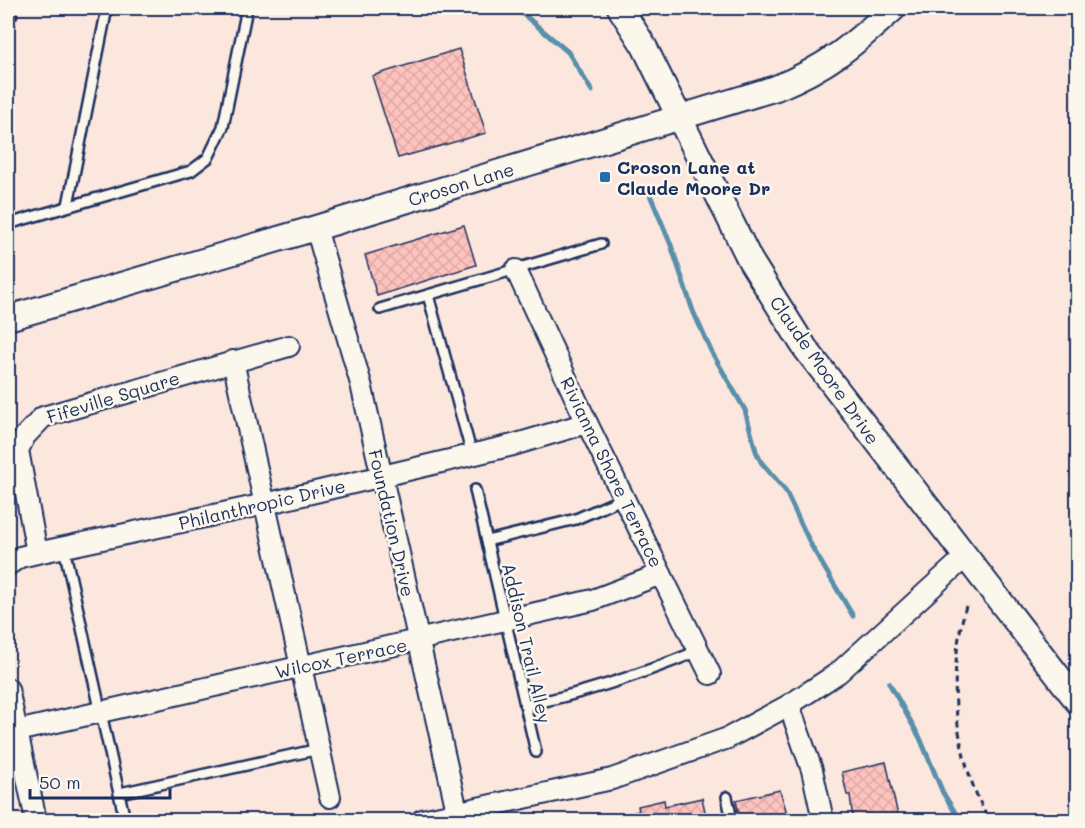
<svg xmlns="http://www.w3.org/2000/svg" width="1085" height="828" font-family="Mali,sans-serif">
<style>
.lines{fill:none;stroke-linecap:round;stroke-linejoin:round}
.stream{stroke:#588fab;stroke-width:5}
.building{fill:url(#building-cross-hatch);stroke:#1b2f5e;stroke-width:1.5}
.service-casing{stroke:#1b2f5e;stroke-width:14}
.minor-casing{stroke:#1b2f5e;stroke-width:24}
.tertiary-casing{stroke:#1b2f5e;stroke-width:28}
.path{stroke:#1b2f5e;stroke-width:3;stroke-dasharray:6 4.5;stroke-linecap:butt}
.service{stroke:#fbf7ec;stroke-width:9}
.minor{stroke:#fbf7ec;stroke-width:20}
.tertiary{stroke:#fbf7ec;stroke-width:24}
.poi-dot{fill:#1f6fb2;stroke:#fbf7ec;stroke-width:2}
.labels{text-anchor:middle;dominant-baseline:central;stroke-width:5;stroke-linejoin:round;paint-order:stroke}
.poi-label{font-size:18px;font-weight:bold;fill:#1b2f5e;stroke:#fbf7ec;text-anchor:start}
.street-label{font-size:18px;fill:#1b2f5e;stroke:#fbf7ec}
</style>
<defs>
<pattern id="building-cross-hatch" width="8" height="8" patternUnits="userSpaceOnUse" patternTransform="scale(1.5)"><rect width="8" height="8" fill="#ffc3be"/><path d="M0 0l8 8M0 8l8-8" fill="none" stroke="#daa8a6"/></pattern>
</defs>
<rect width="100%" height="100%" fill="#fce7de"/>
<filter id="ink" filterUnits="userSpaceOnUse"><feTurbulence type="fractalNoise" baseFrequency=".0167" numOctaves="2"/><feDisplacementMap in="SourceGraphic" scale="12" xChannelSelector="R" yChannelSelector="G"/><feConvolveMatrix kernelMatrix="1 2 1 2 8 2 1 2 1" color-interpolation-filters="sRGB"/></filter>
<g filter="url(#ink)">
<g class="lines">
<g class="stream">
<polyline points="516,8 568,52 592,91"/>
<polyline points="648,190 671,245 693,311 711,351 745,410 756,451 761,462 785,490 812,547 853,616"/>
<polyline points="889,683 920,738 943,793 960,820"/>
</g>
</g>
<g class="building">
<polygon points="459,49 486,133 398,158 372,76"/>
<polygon points="464,225 476,265 377,296 365,255"/>
<polygon points="886,762 899,820 853,820 850,795 847,795 842,772"/>
<polygon points="780,790 789,820 740,820 736,800"/>
<polygon points="702,798 707,820 600,820 639,811 638,806 664,800 665,806"/>
</g>
<g class="lines">
<g class="service-casing">
<g id="service">
<polyline points="68,205 107,8"/>
<polyline points="8,224 191,171 208,158 223,127 247,8"/>
<polyline points="428,295 472,455"/>
<polyline points="380,309 601,244"/>
<polyline points="475,490 536,752"/>
<polyline points="487,541 576,519 624,498"/>
<polyline points="64,548 125,820"/>
<path d="M 525,705 C 585,694 642,674 698,651"/>
<polyline points="120,793 319,749"/>
<polyline points="727,797 732,820"/>
</g>
</g>
<g class="minor-casing">
<g id="minor">
<polyline points="316,228 361,384 459,820"/>
<polyline points="516,270 587,423 710,674"/>
<polyline points="233,361 330,797"/>
<polyline points="37,553 18,450 25,436 43,417 289,346"/>
<polyline points="8,565 20,557 37,553 265,504 513,445 587,423"/>
<polyline points="8,689 36,820"/>
<polyline points="789,705 812,770 823,820"/>
<polyline points="17,731 593,600 661,574"/>
<polyline points="422,820 612,779 728,738 789,705 838,673 964,558"/>
</g>
</g>
<g class="tertiary-casing">
<g id="tertiary">
<polyline points="620,8 644,46 750,260 805,348 1078,702"/>
<path d="M 8,318 L 316,228 L 776,88 C 828,67 853,45 894,8"/>
</g>
</g>
<g class="path">
<polyline points="8,50 19,8"/>
<path d="M 966,606 C 946,675 954,758 989,820"/>
</g>
<use href="#service" class="service"/>
<use href="#minor" class="minor"/>
<use href="#tertiary" class="tertiary"/>
</g>
</g>
<rect class="poi-dot" x="599" y="171" width="12" height="12" rx="3"/>
<g class="labels">
<g class="poi-label">
<text x="617" y="167">Croson Lane at<tspan x="617" dy="21">Claude Moore Dr</tspan></text>
</g>
<g class="street-label">
<text transform="translate(461 184) rotate(-17)">Croson Lane</text>
<text transform="translate(825 370) rotate(55)">Claude Moore Drive</text>
<text transform="translate(113 397) rotate(-17)">Fifeville Square</text>
<text transform="translate(612 472) rotate(64)">Rivianna Shore Terrace</text>
<text transform="translate(262 504) rotate(-13)">Philanthropic Drive</text>
<text transform="translate(392 523) rotate(77)">Foundation Drive</text>
<text transform="translate(527 643) rotate(77)">Addison Trail Alley</text>
<text transform="translate(341 658) rotate(-12)">Wilcox Terrace</text>
</g>
</g>
<rect width="1085" height="828" fill="none" stroke="#fbf7ec" stroke-width="30"/>
<rect x="15" y="15" width="1055" height="798" fill="none" stroke="#1b2f5e" stroke-width="2" filter="url(#ink)"/>
<path d="M30 789v9h140v-9" fill="none" stroke="#1b2f5e" stroke-width="3"/>
<text x="39" y="789" font-size="18" fill="#1b2f5e" stroke="#fbf7ec" stroke-width="4.5" paint-order="stroke">50 m</text>
</svg>
